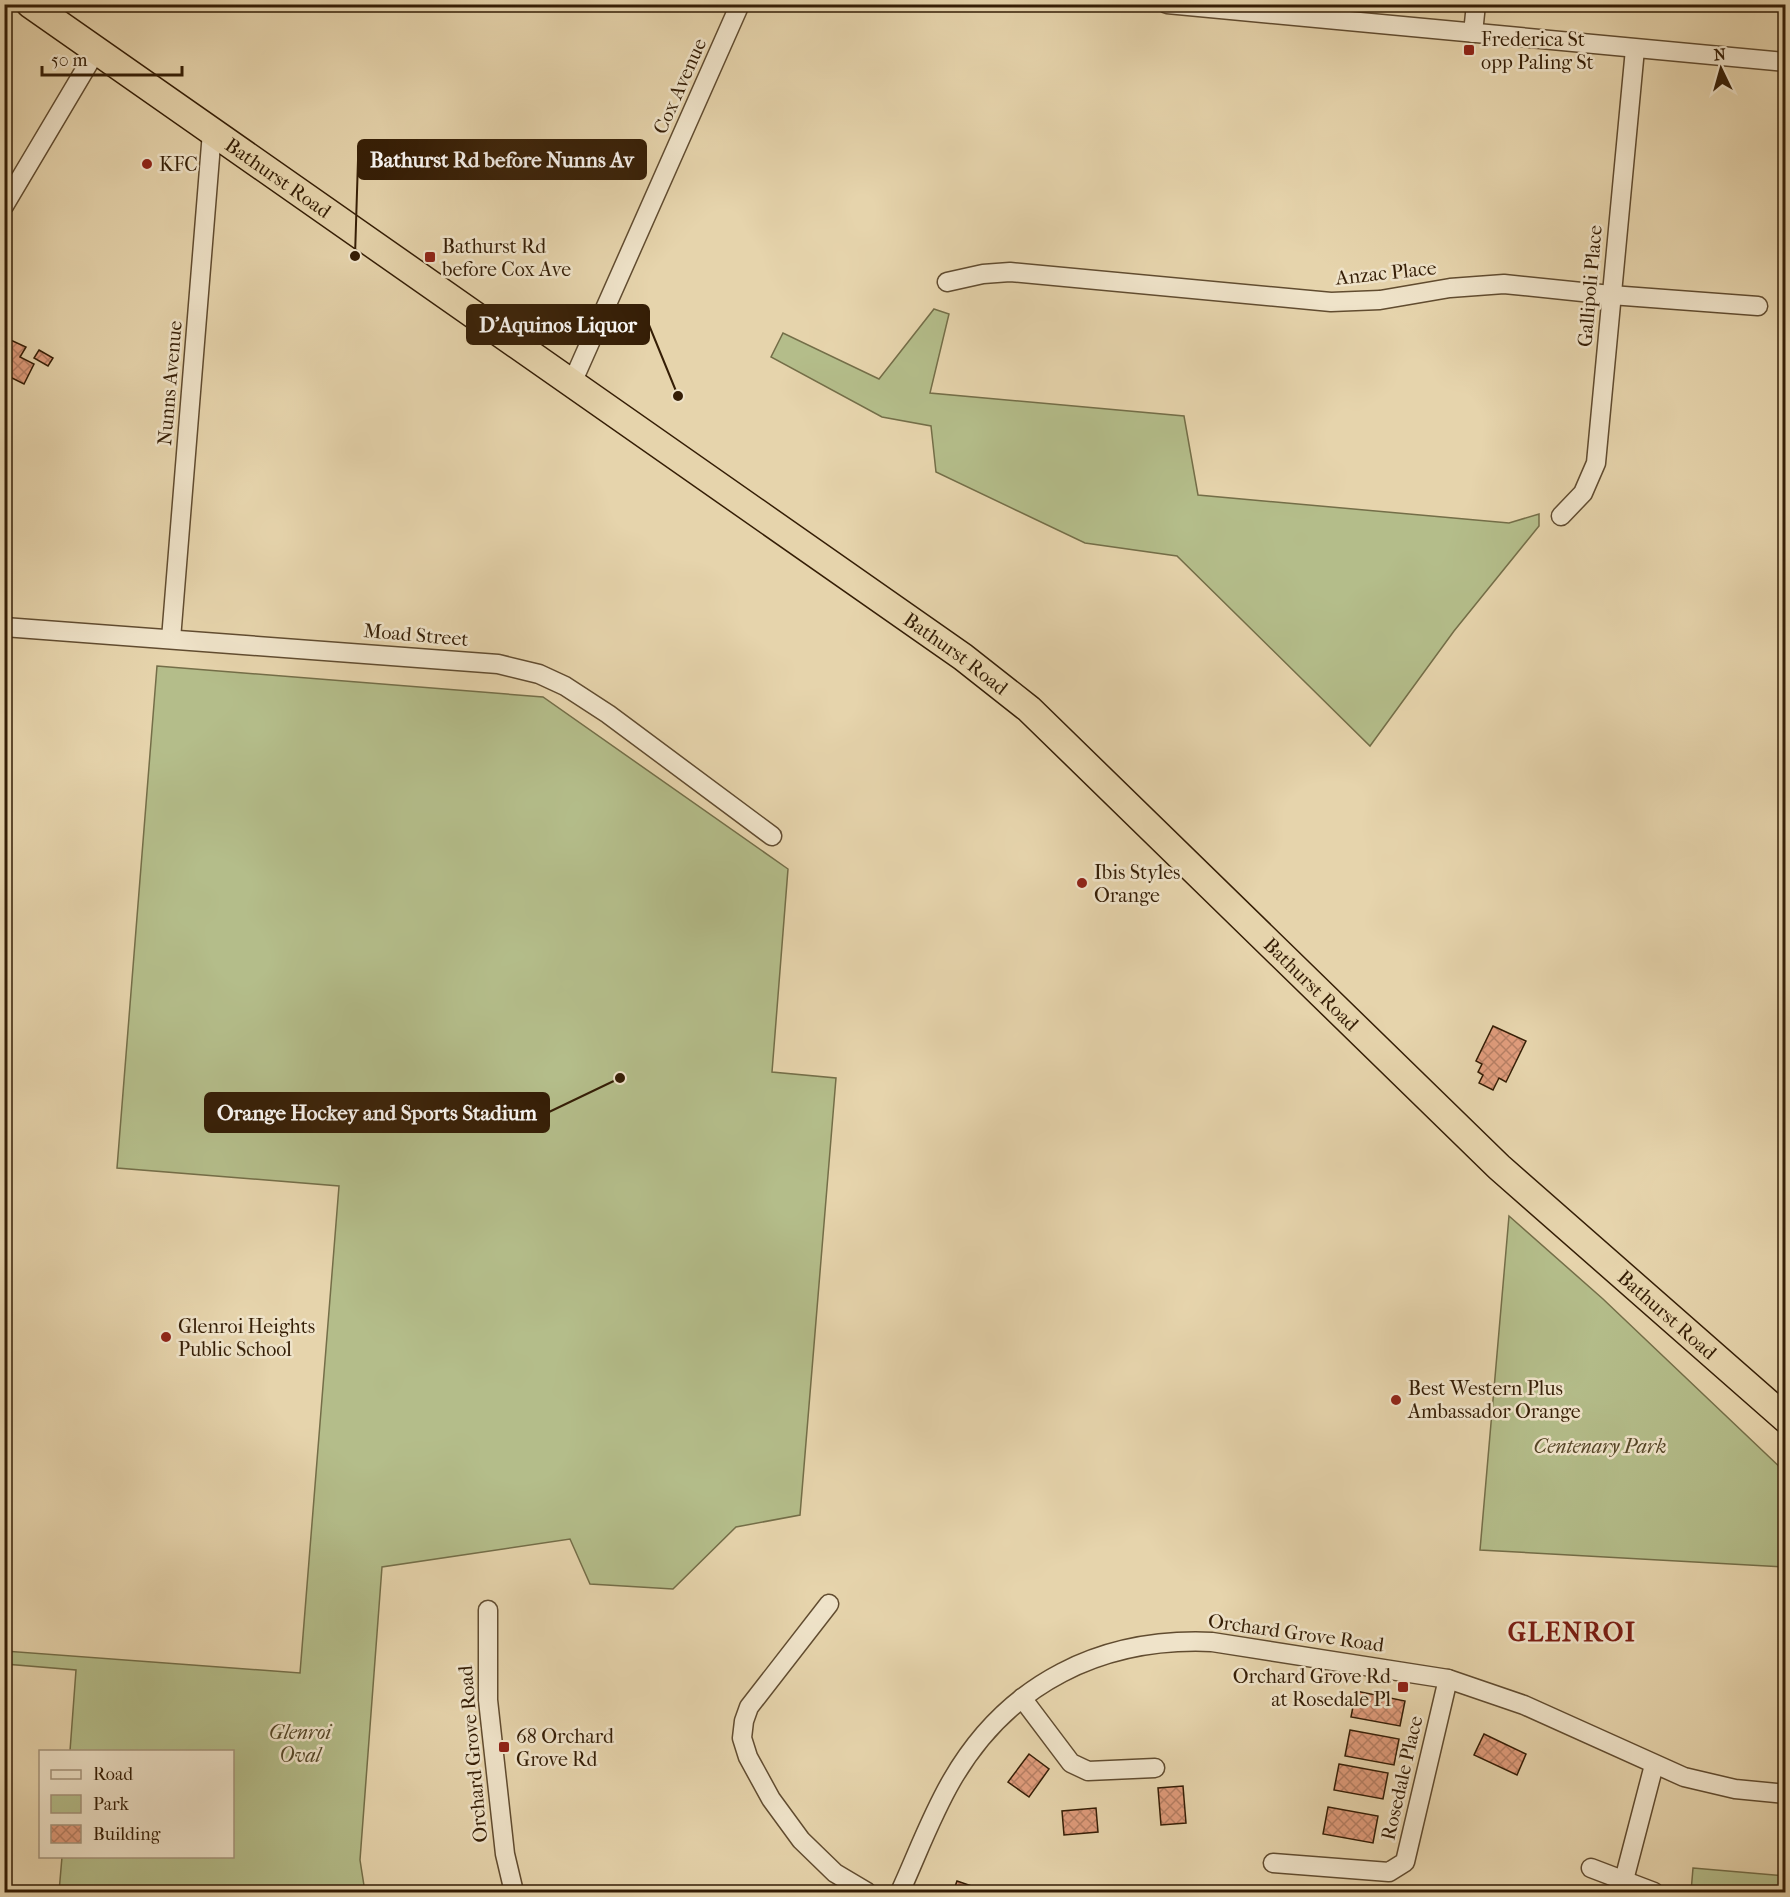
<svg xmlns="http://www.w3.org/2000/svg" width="1790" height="1897" font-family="'IM FELL French Canon',serif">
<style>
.green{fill:#b4bd8a;stroke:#746e48;stroke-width:1.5}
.building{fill:url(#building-cross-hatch);stroke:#351e06;stroke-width:1.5}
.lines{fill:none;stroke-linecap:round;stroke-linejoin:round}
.minor-casing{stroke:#614c30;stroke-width:21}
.highway-casing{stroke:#351e06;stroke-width:30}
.minor{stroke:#efe3c9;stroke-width:18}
.highway{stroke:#e6d4ac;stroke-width:27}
.poi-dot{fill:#8f2418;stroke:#efe3c9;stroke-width:2}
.labels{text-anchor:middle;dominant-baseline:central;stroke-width:5;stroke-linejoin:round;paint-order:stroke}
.poi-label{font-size:20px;fill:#351e06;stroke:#efe3c9;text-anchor:start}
.street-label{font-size:20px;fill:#351e06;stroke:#efe3c9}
.park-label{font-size:20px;font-style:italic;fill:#554627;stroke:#efe3c9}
.district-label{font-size:26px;font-weight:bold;letter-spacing:1.5px;fill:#7a1f14;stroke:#efe3c9}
.leader{fill:none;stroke:#351e06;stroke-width:2}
.callout-dot{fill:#351e06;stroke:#efe3c9;stroke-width:2}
.callout{fill:#351e06;stroke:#351e06;stroke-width:2}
.callout-label{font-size:21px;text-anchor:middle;font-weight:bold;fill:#fff}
</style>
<defs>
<pattern id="building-cross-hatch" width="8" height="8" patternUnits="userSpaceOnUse" patternTransform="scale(1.5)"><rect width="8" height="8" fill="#e09c7c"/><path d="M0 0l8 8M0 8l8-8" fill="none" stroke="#b67f64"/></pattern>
</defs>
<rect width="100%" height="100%" fill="#e6d4ac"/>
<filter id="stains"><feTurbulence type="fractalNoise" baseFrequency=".00333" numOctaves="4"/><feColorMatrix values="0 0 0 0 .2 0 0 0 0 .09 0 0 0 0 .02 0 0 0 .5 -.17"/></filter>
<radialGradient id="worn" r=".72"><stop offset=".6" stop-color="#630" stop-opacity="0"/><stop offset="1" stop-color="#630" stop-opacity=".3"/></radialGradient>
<g class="green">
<polygon points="934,309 949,314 930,393 1184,416 1198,495 1509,523 1539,514 1539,526 1454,631 1370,746 1177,556 1085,543 936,472 931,426 882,417 771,357 783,333 879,379"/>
<polygon points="157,666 543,697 788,869 772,1072 836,1078 800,1515 736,1527 673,1589 590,1584 570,1539 382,1567 360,1860 365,1892 59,1892 62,1857 232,1856 232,1752 70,1751 76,1670 5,1664 5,1651 300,1673 339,1186 117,1168"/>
<polygon points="1509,1216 1603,1299 1785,1472 1785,1567 1480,1550"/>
<polygon points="1693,1868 1785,1876 1785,1892 1691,1892"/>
</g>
<g class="building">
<polygon points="4,337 26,347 20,357 34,364 24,384 4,374"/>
<polygon points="39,350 53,358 48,366 34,358"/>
<polygon points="1493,1026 1526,1041 1506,1082 1499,1078 1493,1090 1479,1083 1483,1075 1478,1072 1482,1064 1476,1061"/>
<polygon points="1356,1691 1405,1701 1400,1726 1351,1717"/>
<polygon points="1350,1730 1399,1739 1394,1765 1345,1756"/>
<polygon points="1484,1734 1526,1754 1517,1775 1474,1755"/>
<polygon points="1029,1754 1049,1769 1029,1797 1008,1782"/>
<polygon points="1339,1764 1388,1773 1383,1799 1334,1790"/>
<polygon points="1183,1786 1186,1823 1161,1825 1158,1788"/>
<polygon points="1328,1807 1378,1816 1373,1843 1323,1834"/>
<polygon points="1096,1808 1098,1832 1064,1835 1062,1811"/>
<polygon points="957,1881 983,1890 982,1892 953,1892"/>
</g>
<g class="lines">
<g class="minor-casing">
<g id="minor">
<polyline points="1167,4 1786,62"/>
<polyline points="1473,33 1476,4"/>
<polyline points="4,206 96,51"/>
<polyline points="947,282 983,274 1010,272 1331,302 1380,300 1450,288 1504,284 1611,295 1758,306"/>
<polyline points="572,383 740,4"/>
<polyline points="1561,516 1583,493 1596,463 1635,49"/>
<polyline points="4,627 498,664 539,674 565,686 608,714 772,836"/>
<polyline points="171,639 212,132"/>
<polyline points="829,1604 749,1707 744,1721 742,1738 748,1757 771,1799 801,1840 835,1873 867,1892"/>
<polyline points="488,1610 488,1700 505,1854 514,1892"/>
<polyline points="1022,1698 1071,1763 1088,1771 1155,1768"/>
<polyline points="1273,1863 1389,1872 1405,1862 1448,1679"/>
<polyline points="1591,1868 1654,1892"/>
<polyline points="1624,1880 1654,1765"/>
<path d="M 900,1892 C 917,1855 931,1816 952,1780 C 1008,1683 1102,1637 1212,1642 L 1448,1679 L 1524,1705 L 1684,1777 L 1735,1789 L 1786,1794"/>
</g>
</g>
<g class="highway-casing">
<g id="highway">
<path id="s1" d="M 30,4 L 963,657 L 1029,709 L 1499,1167 L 1786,1419"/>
</g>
</g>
<use href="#minor" class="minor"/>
<use href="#highway" class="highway"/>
</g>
<g class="poi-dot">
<rect x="1463" y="44" width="12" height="12" rx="3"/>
<circle cx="147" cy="164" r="6"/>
<rect x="424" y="251" width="12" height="12" rx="3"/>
<circle cx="1082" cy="883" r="6"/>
<circle cx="166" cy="1337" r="6"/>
<circle cx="1396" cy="1400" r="6"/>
<rect x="1397" y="1681" width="12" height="12" rx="3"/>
<rect x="498" y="1741" width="12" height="12" rx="3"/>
</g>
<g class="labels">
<g class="poi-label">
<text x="1481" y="39">Frederica St<tspan x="1481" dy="23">opp Paling St</tspan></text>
<text x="159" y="164">KFC</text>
<text x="442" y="246">Bathurst Rd<tspan x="442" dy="23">before Cox Ave</tspan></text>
<text x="1094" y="872">Ibis Styles<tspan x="1094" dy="23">Orange</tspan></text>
<text x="178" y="1326">Glenroi Heights<tspan x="178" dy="23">Public School</tspan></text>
<text x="1408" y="1388">Best Western Plus<tspan x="1408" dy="23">Ambassador Orange</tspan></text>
<text x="1391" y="1676" text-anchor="end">Orchard Grove Rd<tspan x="1391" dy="23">at Rosedale Pl</tspan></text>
<text x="516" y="1736">68 Orchard<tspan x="516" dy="23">Grove Rd</tspan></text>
</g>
<g class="street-label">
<text transform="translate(680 86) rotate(-66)">Cox Avenue</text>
<text stroke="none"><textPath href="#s1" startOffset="303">Bathurst Road</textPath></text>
<text transform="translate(1386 273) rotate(-6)">Anzac Place</text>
<text transform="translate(1590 286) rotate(-85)">Gallipoli Place</text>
<text transform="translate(170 383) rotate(-85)">Nunns Avenue</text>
<text transform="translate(416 635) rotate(5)">Moad Street</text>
<text stroke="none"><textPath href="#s1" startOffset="1131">Bathurst Road</textPath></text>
<text stroke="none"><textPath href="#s1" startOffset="1617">Bathurst Road</textPath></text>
<text stroke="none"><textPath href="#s1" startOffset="2103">Bathurst Road</textPath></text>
<text transform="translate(1296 1633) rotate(8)">Orchard Grove Road</text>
<text transform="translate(473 1754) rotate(-95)">Orchard Grove Road</text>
<text transform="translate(1402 1778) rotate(-77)">Rosedale Place</text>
</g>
<g class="park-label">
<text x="1600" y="1446">Centenary Park</text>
<text x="300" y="1732">Glenroi<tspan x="300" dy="23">Oval</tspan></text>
</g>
<g class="district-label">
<text x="1572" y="1632">GLENROI</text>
</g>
</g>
<path class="leader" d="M355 256L358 160M678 396L649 325M620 1078L549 1112"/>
<g class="callout-dot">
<circle cx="355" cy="256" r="6"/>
<circle cx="678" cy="396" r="6"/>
<circle cx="620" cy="1078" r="6"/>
</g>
<g class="callout">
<rect x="358" y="140" width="288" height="39" rx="6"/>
<rect x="467" y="305" width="182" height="39" rx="6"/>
<rect x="205" y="1093" width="344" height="39" rx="6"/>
</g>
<g class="callout-label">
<text x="502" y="167">Bathurst Rd before Nunns Av</text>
<text x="558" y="332">D'Aquinos Liquor</text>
<text x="377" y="1120">Orange Hockey and Sports Stadium</text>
</g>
<rect width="1790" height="1897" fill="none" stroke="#e6d4ac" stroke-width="24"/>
<rect x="6" y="6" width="1778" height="1885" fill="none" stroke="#351e06" stroke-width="3"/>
<rect x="12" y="12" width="1766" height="1873" fill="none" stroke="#351e06" stroke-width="1.5"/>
<rect x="39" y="1750" width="195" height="108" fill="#efe3c9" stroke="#a5947b" stroke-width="1.5"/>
<rect x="51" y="1770" width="30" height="9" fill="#efe3c9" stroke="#a5947b" stroke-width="1.5"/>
<text x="93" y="1780" font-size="18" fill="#351e06">Road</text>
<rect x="51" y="1795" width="30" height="18" fill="#b4bd8a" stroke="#a5947b" stroke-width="1.5"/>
<text x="93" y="1810" font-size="18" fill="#351e06">Park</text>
<rect x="51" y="1825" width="30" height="18" fill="url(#building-cross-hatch)" stroke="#a5947b" stroke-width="1.5"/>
<text x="93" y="1840" font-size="18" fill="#351e06">Building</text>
<g transform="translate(1721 69) rotate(355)" stroke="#efe3c9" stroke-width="4.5" paint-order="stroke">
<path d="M0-4.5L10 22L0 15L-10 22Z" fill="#351e06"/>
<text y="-9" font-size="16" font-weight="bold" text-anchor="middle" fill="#351e06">N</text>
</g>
<path d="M42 66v9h140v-9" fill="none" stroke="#351e06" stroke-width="3"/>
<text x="51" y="66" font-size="18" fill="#351e06" stroke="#efe3c9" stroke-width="4.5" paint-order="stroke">50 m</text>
<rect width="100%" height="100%" filter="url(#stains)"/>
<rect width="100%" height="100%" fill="url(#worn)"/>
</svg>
